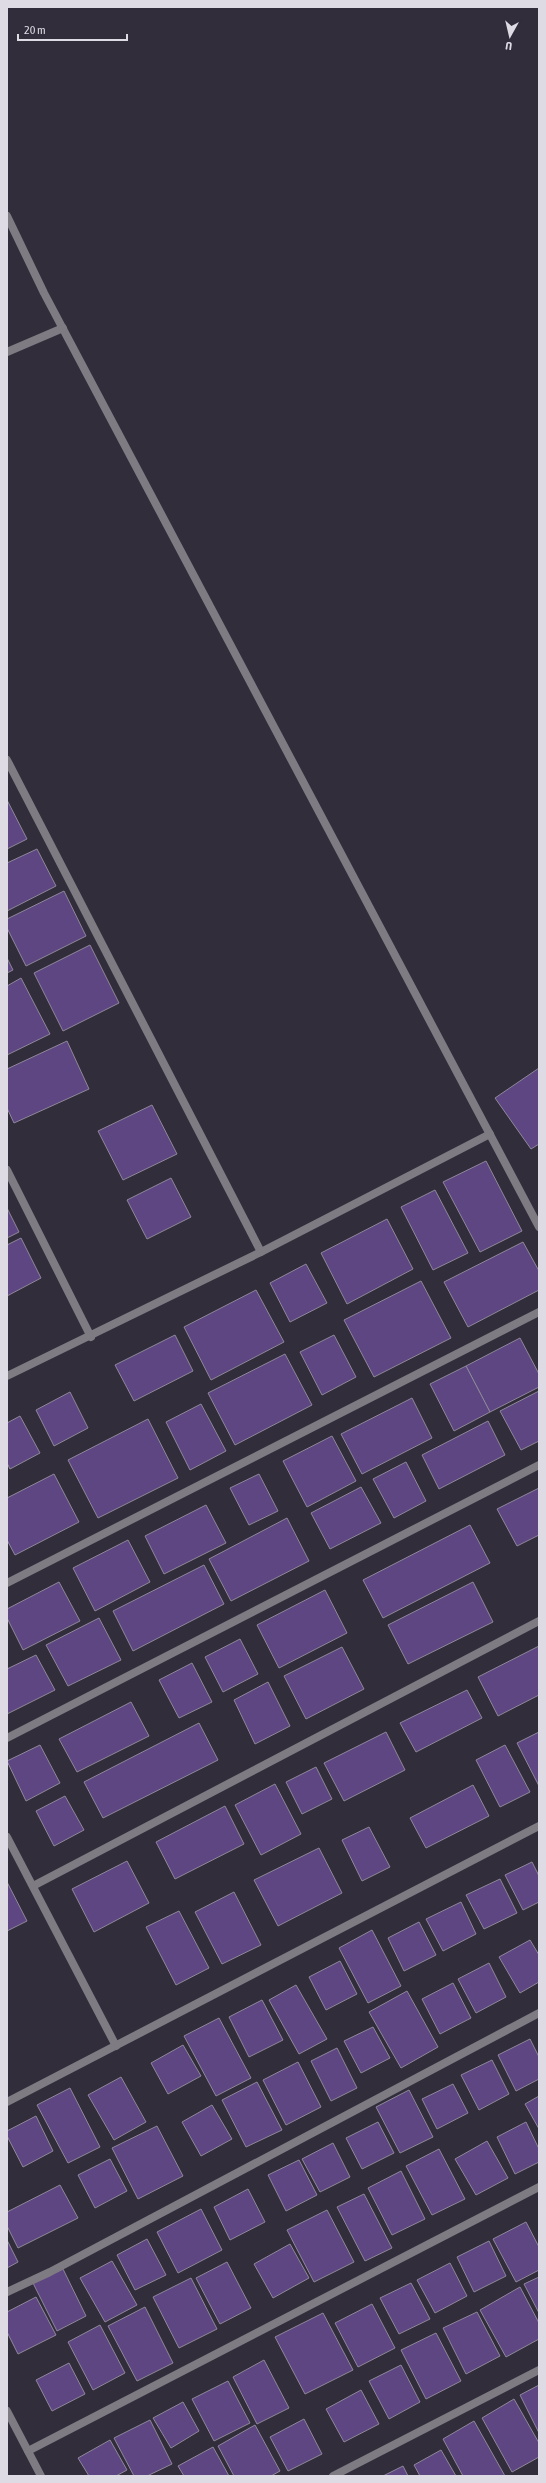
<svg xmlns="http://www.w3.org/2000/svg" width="546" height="2483" font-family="'Asap Condensed',sans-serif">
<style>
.building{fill:#5d4682;stroke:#8e889a}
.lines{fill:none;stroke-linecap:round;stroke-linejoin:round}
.minor{stroke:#7e7b83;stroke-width:8}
</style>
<rect width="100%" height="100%" fill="#322d3b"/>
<g class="building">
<polygon points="7,800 27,839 7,849"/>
<polygon points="37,849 56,886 7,911 7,863"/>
<polygon points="64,891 86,936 26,966 7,928 7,919"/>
<polygon points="90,945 119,1003 63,1031 34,973"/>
<polygon points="7,958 13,970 7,973"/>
<polygon points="21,978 50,1034 7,1055 7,986"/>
<polygon points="67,1041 89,1089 14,1123 7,1108 7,1069"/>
<polygon points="539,1068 539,1144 531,1149 495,1098"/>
<polygon points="152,1105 177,1154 123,1180 98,1131"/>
<polygon points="486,1161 522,1231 480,1252 443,1182"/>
<polygon points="171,1178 191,1217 147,1239 127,1200"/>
<polygon points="435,1190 468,1253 433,1270 401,1207"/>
<polygon points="7,1208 19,1232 7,1238"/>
<polygon points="387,1219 413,1269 347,1304 321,1253"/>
<polygon points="21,1238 41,1278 7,1296 7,1245"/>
<polygon points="523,1242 539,1271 539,1290 468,1327 444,1282"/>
<polygon points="306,1264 327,1303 290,1322 270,1283"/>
<polygon points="421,1281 451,1338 374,1377 344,1320"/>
<polygon points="256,1290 284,1342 211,1380 184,1327"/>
<polygon points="175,1335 193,1371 134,1401 115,1365"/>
<polygon points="334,1335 356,1377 322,1395 300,1352"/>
<polygon points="520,1338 539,1374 539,1387 490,1412 466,1366"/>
<polygon points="285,1354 312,1405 235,1445 208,1393"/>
<polygon points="466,1366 490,1412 454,1431 430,1384"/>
<polygon points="539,1391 539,1441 521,1450 500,1411"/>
<polygon points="70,1392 88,1428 54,1446 36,1410"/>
<polygon points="412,1398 432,1438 362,1474 341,1434"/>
<polygon points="201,1404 226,1451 190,1470 166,1422"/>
<polygon points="20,1416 40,1453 10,1469 7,1463 7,1423"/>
<polygon points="148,1419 178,1478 98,1518 68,1460"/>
<polygon points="488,1421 505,1455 439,1489 422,1455"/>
<polygon points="332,1436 356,1481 307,1507 283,1461"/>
<polygon points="406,1462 426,1501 394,1518 373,1479"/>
<polygon points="54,1474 79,1522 15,1555 7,1540 7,1498"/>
<polygon points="259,1474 278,1511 249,1525 230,1488"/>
<polygon points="361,1487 381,1523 330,1549 311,1513"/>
<polygon points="539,1488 539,1535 517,1546 497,1509"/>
<polygon points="206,1505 226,1543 164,1574 145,1536"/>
<polygon points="287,1518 309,1561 231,1601 209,1559"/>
<polygon points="470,1525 490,1563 383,1618 363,1580"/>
<polygon points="128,1540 150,1582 95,1611 73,1568"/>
<polygon points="204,1565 224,1604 133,1651 113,1611"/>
<polygon points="59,1582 80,1621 23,1650 7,1618 7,1609"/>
<polygon points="473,1582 493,1622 408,1664 388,1625"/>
<polygon points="325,1590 347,1633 279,1668 257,1625"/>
<polygon points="99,1618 121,1660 68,1686 46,1645"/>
<polygon points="240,1639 258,1674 223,1692 205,1657"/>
<polygon points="539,1646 539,1695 498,1716 478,1677"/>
<polygon points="342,1647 364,1689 306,1719 284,1676"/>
<polygon points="36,1655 55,1690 7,1714 7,1669"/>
<polygon points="192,1663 212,1702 179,1718 159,1680"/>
<polygon points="268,1682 290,1726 255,1744 234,1700"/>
<polygon points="467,1690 482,1718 416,1752 400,1723"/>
<polygon points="131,1702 149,1736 77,1772 59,1739"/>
<polygon points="199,1723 218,1760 103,1818 84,1782"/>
<polygon points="386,1732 405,1770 344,1801 324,1763"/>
<polygon points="539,1732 539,1786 517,1743"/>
<polygon points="40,1745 60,1783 26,1801 7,1761"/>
<polygon points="505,1745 530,1792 500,1807 476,1760"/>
<polygon points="316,1767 332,1799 302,1814 286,1782"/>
<polygon points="275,1784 301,1834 261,1855 235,1805"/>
<polygon points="473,1785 489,1816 426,1848 410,1818"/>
<polygon points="65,1796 84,1830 54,1846 36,1811"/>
<polygon points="225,1806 244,1844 175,1879 156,1842"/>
<polygon points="369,1827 390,1867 362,1881 342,1840"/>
<polygon points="319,1848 342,1893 278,1926 254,1880"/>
<polygon points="127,1861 149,1903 94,1932 72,1889"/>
<polygon points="532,1862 539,1876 539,1902 523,1910 505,1875"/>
<polygon points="500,1879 517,1913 484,1929 466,1895"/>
<polygon points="7,1882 27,1921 7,1931"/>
<polygon points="234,1892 261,1945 222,1964 195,1912"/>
<polygon points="461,1902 476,1934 443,1951 426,1919"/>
<polygon points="179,1911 209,1968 176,1985 146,1927"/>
<polygon points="419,1922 436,1955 404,1971 388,1938"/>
<polygon points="372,1930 401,1986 368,2003 339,1948"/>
<polygon points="530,1940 539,1955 539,1982 520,1993 499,1957"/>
<polygon points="340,1961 357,1994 326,2010 309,1977"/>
<polygon points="489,1963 506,1997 476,2013 458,1979"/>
<polygon points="453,1983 471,2018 440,2034 422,1999"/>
<polygon points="296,1985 327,2039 299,2054 269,2000"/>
<polygon points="407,1991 438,2047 401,2068 369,2012"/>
<polygon points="262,2000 283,2040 249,2057 229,2017"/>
<polygon points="219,2018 251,2078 216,2096 184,2036"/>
<polygon points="373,2027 390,2058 361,2073 344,2041"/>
<polygon points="530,2039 539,2057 539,2079 516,2091 498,2055"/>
<polygon points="183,2045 201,2076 168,2094 151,2063"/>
<polygon points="337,2048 357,2088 331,2101 311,2061"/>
<polygon points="492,2060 509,2094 479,2110 461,2075"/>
<polygon points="298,2062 321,2107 286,2125 263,2080"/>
<polygon points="121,2077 146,2122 114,2140 88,2095"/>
<polygon points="257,2082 282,2130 246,2147 222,2100"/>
<polygon points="453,2084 468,2113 437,2129 422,2099"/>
<polygon points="70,2088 100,2147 68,2163 37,2105"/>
<polygon points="409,2090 433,2137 400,2153 376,2107"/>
<polygon points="539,2096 539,2129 525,2104"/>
<polygon points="212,2105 232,2139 201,2156 182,2122"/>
<polygon points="36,2116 53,2151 23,2167 7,2136 7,2131"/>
<polygon points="378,2122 394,2153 362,2169 346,2138"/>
<polygon points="526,2122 539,2149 539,2162 515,2174 497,2137"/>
<polygon points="157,2126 183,2176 138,2199 112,2148"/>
<polygon points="487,2141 508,2178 476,2195 455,2159"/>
<polygon points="333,2143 350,2177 320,2192 302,2159"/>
<polygon points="439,2149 465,2199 432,2215 406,2166"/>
<polygon points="110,2159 127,2191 95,2208 78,2175"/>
<polygon points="299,2160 317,2195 286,2211 268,2175"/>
<polygon points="401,2171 425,2219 392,2235 368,2188"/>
<polygon points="60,2185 78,2218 18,2248 7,2226 7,2212"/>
<polygon points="248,2189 265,2222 230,2240 214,2207"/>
<polygon points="364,2194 392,2248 365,2261 337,2207"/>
<polygon points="201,2209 222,2250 178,2273 157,2232"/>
<polygon points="327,2210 354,2262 314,2282 287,2230"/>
<polygon points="526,2222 539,2247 539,2270 516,2282 493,2239"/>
<polygon points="147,2239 166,2275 135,2290 117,2255"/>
<polygon points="7,2240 18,2262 7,2268"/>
<polygon points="489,2241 506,2276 474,2292 457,2257"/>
<polygon points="290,2244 309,2278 273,2298 254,2264"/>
<polygon points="112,2261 137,2305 105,2322 80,2278"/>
<polygon points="227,2262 251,2308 220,2324 196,2278"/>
<polygon points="450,2263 467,2296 435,2313 417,2280"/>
<polygon points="63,2269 86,2316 57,2331 33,2283"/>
<polygon points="539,2277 539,2313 524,2284"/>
<polygon points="191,2278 217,2329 179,2348 153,2297"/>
<polygon points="411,2283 430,2319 399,2334 380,2298"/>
<polygon points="520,2287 539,2323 539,2339 506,2357 480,2310"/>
<polygon points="36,2297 56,2335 18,2354 7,2332 7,2312"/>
<polygon points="372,2304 395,2348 358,2367 335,2323"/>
<polygon points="145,2307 173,2363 137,2381 108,2326"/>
<polygon points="477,2312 500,2356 466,2374 443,2328"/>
<polygon points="323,2313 353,2370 305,2394 275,2337"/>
<polygon points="100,2325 125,2373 93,2390 68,2342"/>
<polygon points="436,2333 461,2381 426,2399 401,2350"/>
<polygon points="264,2360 289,2408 257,2424 233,2377"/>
<polygon points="69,2363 85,2394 52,2411 36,2380"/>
<polygon points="401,2365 420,2402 389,2419 369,2381"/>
<polygon points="228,2381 250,2423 214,2441 192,2399"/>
<polygon points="539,2385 539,2433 520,2395"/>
<polygon points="361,2390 379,2424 344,2442 326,2409"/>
<polygon points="514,2399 539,2443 539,2457 512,2472 482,2418"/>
<polygon points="183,2402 199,2431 171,2448 153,2418"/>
<polygon points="304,2419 322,2454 288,2471 270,2437"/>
<polygon points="150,2420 172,2464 147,2476 134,2476 114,2438"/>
<polygon points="474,2421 505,2476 463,2476 443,2439"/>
<polygon points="255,2425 280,2471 271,2476 234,2476 218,2446"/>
<polygon points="110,2440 127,2470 116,2476 89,2476 78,2458"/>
<polygon points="213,2447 229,2476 184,2476 178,2466"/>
<polygon points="441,2450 456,2476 420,2476 414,2465"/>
<polygon points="403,2466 408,2476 383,2476"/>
</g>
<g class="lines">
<g class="minor">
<polyline points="7,216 44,293 539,1227"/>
<polyline points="7,352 63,328"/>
<polyline points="7,760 261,1252"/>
<polyline points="7,1170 91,1337"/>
<polyline points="7,1376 261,1252 490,1134"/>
<polyline points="7,1583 539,1312"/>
<polyline points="7,1738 539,1465"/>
<polyline points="7,1837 116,2046"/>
<polyline points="33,1886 539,1621"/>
<polyline points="7,2102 539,1826"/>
<polyline points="7,2292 50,2272 539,2013"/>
<polyline points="7,2411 41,2476"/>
<polyline points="28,2451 539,2187"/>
<polyline points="333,2476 539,2370"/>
</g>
</g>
<rect width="546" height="2483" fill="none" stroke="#dedbe5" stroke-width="16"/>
<g transform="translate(510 36) rotate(188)" stroke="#322d3b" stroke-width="3" paint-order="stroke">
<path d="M0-3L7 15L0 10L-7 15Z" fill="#dedbe5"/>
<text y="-6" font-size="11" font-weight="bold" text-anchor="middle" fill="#dedbe5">U</text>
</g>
<path d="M18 34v6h109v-6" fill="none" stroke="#dedbe5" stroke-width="2"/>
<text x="24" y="34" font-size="12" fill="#dedbe5" stroke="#322d3b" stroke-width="3" paint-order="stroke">20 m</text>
</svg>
